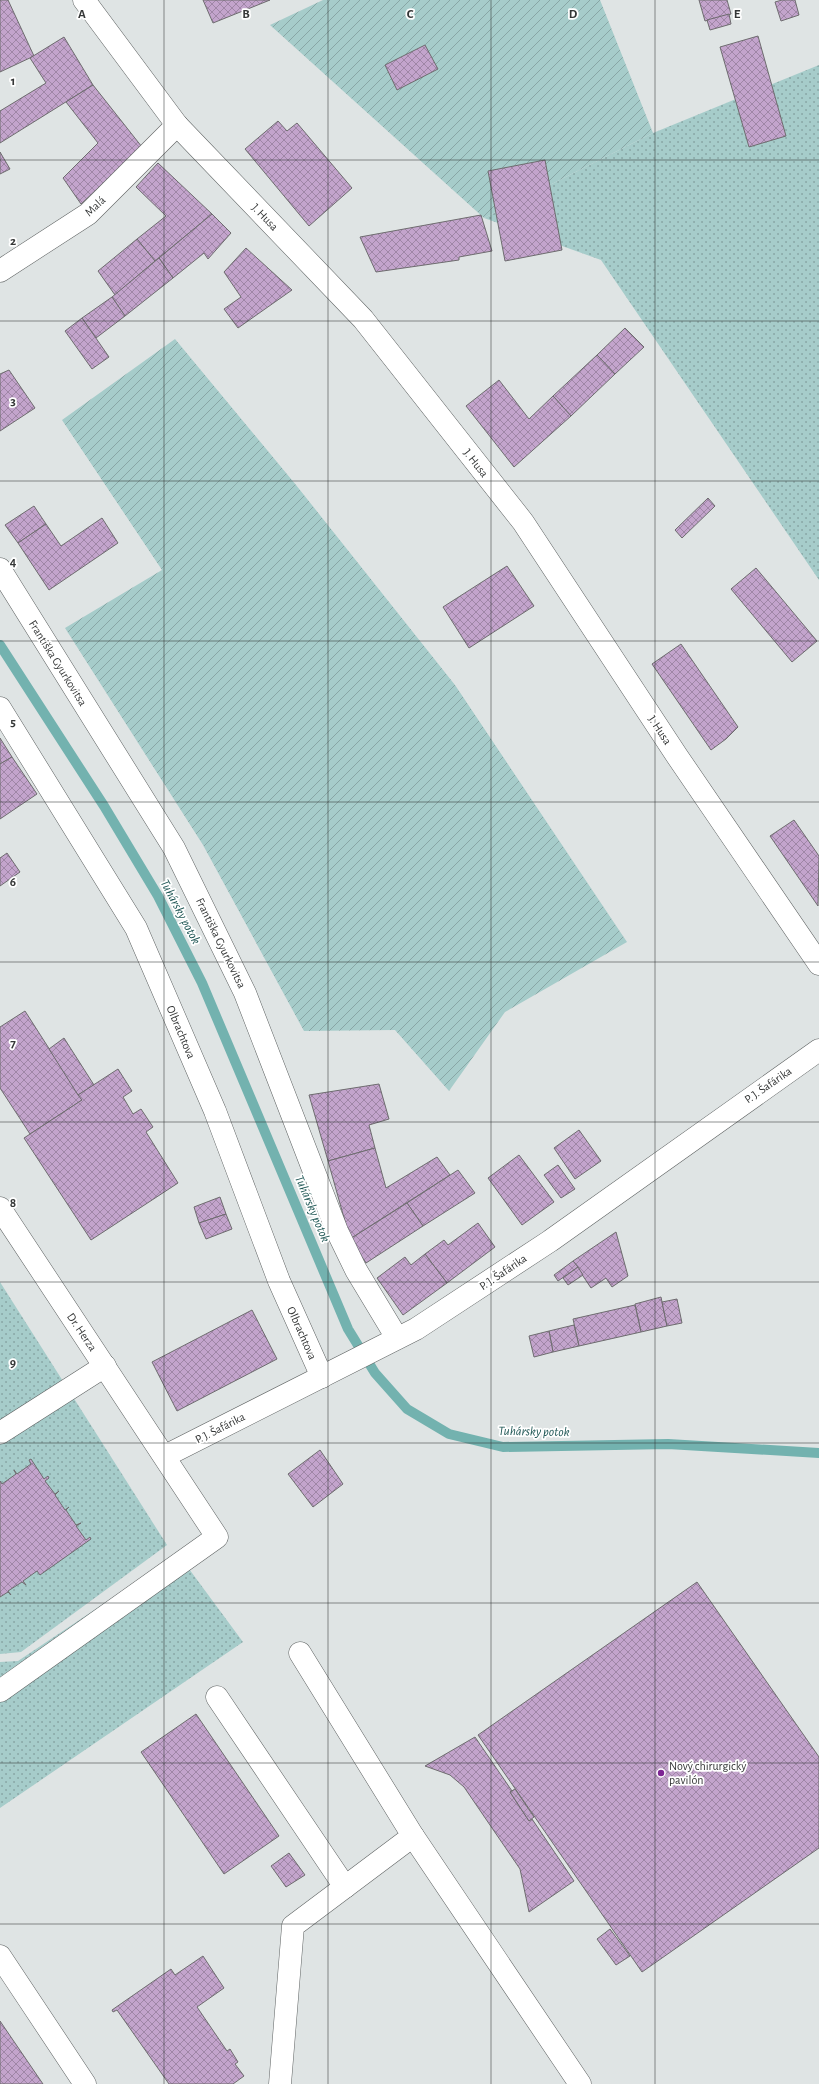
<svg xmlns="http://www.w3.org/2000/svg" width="819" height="2084" font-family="'Alegreya Sans',sans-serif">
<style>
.grass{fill:url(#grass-dots)}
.garden{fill:url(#garden-furrows)}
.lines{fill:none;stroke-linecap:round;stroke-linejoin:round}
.stream{stroke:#73b2af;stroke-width:10}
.building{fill:url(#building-cross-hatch);stroke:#6e6c6f}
.minor-casing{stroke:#5f6363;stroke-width:23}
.minor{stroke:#fff;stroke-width:22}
.grid{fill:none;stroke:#353737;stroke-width:1;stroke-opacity:0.55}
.poi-dot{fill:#7d2593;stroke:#fff;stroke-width:1.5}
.labels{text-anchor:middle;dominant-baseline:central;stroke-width:3.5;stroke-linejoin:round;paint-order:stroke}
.street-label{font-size:12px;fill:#353737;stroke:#fff}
.poi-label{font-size:12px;fill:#353737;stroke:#fff;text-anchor:start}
.water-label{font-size:13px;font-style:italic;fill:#205755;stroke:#fff}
.grid-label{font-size:13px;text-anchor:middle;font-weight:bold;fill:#353737;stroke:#fff;stroke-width:3.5;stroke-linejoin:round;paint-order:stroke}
</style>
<defs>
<pattern id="grass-dots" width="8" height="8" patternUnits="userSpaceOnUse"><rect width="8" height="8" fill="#a6ccca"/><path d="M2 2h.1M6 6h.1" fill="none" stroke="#88a6a5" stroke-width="1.8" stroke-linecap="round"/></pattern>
<pattern id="garden-furrows" width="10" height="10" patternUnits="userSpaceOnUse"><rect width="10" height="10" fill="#a6ccca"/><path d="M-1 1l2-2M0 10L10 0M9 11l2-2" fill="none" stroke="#88a6a5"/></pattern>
<pattern id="building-cross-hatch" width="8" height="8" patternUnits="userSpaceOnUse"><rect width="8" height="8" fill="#c3a4cc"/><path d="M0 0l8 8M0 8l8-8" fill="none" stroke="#9f86a6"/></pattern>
</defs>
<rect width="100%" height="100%" fill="#dfe4e4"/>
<g class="grass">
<polygon points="819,65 819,580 601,260 484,218 653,133"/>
<polygon points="0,1282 167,1545 21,1652 0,1654"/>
<polygon points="178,1554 243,1642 0,1808 0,1662 18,1661"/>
</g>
<g class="garden">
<polygon points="323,0 600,0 653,133 484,218 270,25"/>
<polygon points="175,339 296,485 455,685 627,942 505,1012 449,1091 395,1030 304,1031 203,845 65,628 162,570 62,420"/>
</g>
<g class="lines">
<polyline class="stream" points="0,645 104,806 158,896 202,983 348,1329 375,1373 407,1409 449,1434 503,1447 668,1444 819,1453"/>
</g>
<g class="building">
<polygon points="0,0 8,0 34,56 0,72"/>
<polygon points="203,0 270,0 213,23"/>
<polygon points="699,0 727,0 731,14 705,21"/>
<polygon points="782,0 795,0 799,15 781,21 775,2"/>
<polygon points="729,14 731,24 710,30 707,20"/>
<polygon points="758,36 786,136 749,147 720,47"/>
<polygon points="64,37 93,85 0,143 0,111 46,83 30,58"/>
<polygon points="425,45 438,69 397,90 385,65"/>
<polygon points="93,85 142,147 81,204 63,178 98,143 66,102"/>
<polygon points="278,121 287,131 297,123 352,188 309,226 245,149"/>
<polygon points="0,152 10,169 0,174"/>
<polygon points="545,160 562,250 505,261 488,171"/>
<polygon points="158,163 212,214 155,261 137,239 166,216 136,187"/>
<polygon points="212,214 231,233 208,259 204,253 173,278 159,258"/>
<polygon points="481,215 492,251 459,257 459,260 376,272 360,237"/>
<polygon points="137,239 155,261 115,295 98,271"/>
<polygon points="246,248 292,290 238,328 224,309 241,297 224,272"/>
<polygon points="159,258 173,278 125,316 112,297"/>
<polygon points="112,297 125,316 96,338 82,318"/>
<polygon points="82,318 109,357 92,369 65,331"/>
<polygon points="625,328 644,347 615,374 597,355"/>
<polygon points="597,355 615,374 571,416 553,396"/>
<polygon points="9,370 35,408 0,431 0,374"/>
<polygon points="499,380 529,419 553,396 571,416 514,467 466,406"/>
<polygon points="708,498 715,506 682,538 675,530"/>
<polygon points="34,506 46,524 18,543 5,525"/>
<polygon points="102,518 118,543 49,590 18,543 46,524 61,546"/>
<polygon points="507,566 534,606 469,648 443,607"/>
<polygon points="756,568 817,641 792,662 731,589"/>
<polygon points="681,644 738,727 726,739 711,750 652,664"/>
<polygon points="0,738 12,757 0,764"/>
<polygon points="12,757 37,794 0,819 0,764"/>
<polygon points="794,820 819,856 818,906 770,836"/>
<polygon points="7,853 20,872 0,886 0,858"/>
<polygon points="25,1011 82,1100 30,1134 0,1088 0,1027"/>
<polygon points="64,1038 94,1085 78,1095 49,1049"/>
<polygon points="118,1069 132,1091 123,1097 133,1114 141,1109 153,1127 146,1132 178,1183 91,1240 24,1138 82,1100 78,1095"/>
<polygon points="379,1084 389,1119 369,1125 375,1148 328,1161 309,1095"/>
<polygon points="579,1130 601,1161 575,1179 554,1148"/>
<polygon points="375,1148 386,1188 437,1157 450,1175 350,1239 328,1161"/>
<polygon points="519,1155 554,1202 522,1225 488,1178"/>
<polygon points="558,1165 575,1189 561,1198 544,1175"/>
<polygon points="458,1170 475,1193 423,1226 407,1203"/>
<polygon points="220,1197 226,1214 199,1223 194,1207"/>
<polygon points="407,1203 423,1226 366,1263 350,1239"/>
<polygon points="226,1214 232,1229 206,1239 199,1223"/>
<polygon points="478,1223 495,1247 447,1283 425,1254 444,1240 448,1245"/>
<polygon points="616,1232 628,1276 612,1287 606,1278 591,1288 573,1261"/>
<polygon points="425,1254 447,1283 403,1315 377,1278 405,1257 411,1265"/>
<polygon points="573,1261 578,1267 558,1281 554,1275"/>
<polygon points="578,1267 583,1275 568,1285 563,1278"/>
<polygon points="661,1297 667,1326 641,1332 635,1304"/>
<polygon points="677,1299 682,1323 667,1326 662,1302"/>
<polygon points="635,1305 641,1332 579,1346 573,1319"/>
<polygon points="252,1310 277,1359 177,1411 152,1362"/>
<polygon points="574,1325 579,1346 553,1352 549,1331"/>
<polygon points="549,1331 553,1352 534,1357 529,1336"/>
<polygon points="320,1450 343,1484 313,1507 288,1474"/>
<polygon points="31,1459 44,1479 48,1476 49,1478 45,1481 55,1494 59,1491 55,1495 65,1510 69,1507 66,1510 76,1525 81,1523 76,1526 86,1540 90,1537 91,1539 40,1575 37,1571 23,1581 26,1585 22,1582 8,1591 11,1595 8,1592 0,1597 0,1481 2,1484 16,1474 14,1470 17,1474 31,1464 29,1460"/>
<polygon points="697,1582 819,1757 819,1848 642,1972 478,1735"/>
<polygon points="196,1714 279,1836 224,1874 141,1752"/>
<polygon points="475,1737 512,1791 510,1792 529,1821 532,1819 574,1881 529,1912 520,1869 464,1787 450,1775 425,1766"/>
<polygon points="515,1789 534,1817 529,1821 510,1792"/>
<polygon points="289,1853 305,1875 286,1887 271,1866"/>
<polygon points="610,1929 630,1956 616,1965 597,1939"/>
<polygon points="203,1956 224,1988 197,2007 227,2051 230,2049 238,2062 235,2064 244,2076 233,2084 169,2084 117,2010 113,2012 112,2010 171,1969 175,1975"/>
<polygon points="0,2021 43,2084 0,2084"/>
</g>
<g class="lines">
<g class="minor-casing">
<g id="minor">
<polyline points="84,0 177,125 363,319 523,522 677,756 819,964"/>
<polyline points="0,271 88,214 177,125"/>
<polyline points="0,569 174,848 245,993 337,1231 356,1270 397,1338"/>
<polyline points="0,708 136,928 215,1111 279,1281 322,1377"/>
<polyline points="0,1208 217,1537 0,1691"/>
<polyline points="0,1433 105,1366"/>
<polyline points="165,1456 416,1329 550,1241 819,1050"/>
<polyline points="217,1697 345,1887"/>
<polyline points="413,1836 580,2084"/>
<polyline points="0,1956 85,2084"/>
<polyline points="280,2084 293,1926 413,1836 300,1653"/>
</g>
</g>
<use href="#minor" class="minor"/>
</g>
<path class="grid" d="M 164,0 L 164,2084M 328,0 L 328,2084M 491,0 L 491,2084M 655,0 L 655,2084M 0,160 L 819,160M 0,321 L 819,321M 0,481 L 819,481M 0,641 L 819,641M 0,802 L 819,802M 0,962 L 819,962M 0,1122 L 819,1122M 0,1282 L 819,1282M 0,1443 L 819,1443M 0,1603 L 819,1603M 0,1763 L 819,1763M 0,1924 L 819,1924"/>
<circle class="poi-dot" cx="661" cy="1773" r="4"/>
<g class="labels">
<g class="street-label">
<text transform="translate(95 206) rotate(-43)">Malá</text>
<text transform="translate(265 217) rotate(46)">J. Husa</text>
<text transform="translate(476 463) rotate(52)">J. Husa</text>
<text transform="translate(58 663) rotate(58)">Františka Gyurkovitsa</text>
<text transform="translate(660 730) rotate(57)">J. Husa</text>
<text transform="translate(221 943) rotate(64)">Františka Gyurkovitsa</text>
<text transform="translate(181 1032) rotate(67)">Olbrachtova</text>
<text transform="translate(768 1085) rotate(-35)">P. J. Šafárika</text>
<text transform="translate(503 1272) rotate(-34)">P. J. Šafárika</text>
<text transform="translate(82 1332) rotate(56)">Dr. Herza</text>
<text transform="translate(302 1333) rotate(66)">Olbrachtova</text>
<text transform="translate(220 1428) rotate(-27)">P. J. Šafárika</text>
</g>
<g class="poi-label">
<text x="669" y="1766">Nový chirurgický<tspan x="669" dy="14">pavilón</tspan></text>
</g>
<g class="water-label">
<text transform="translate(180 912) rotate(62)">Tuhársky potok</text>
<text transform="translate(312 1209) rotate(67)">Tuhársky potok</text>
<text transform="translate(534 1432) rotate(1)">Tuhársky potok</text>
</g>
</g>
<g class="grid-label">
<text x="82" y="18">A</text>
<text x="246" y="18">B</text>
<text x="410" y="18">C</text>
<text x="573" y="18">D</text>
<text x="737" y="18">E</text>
<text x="13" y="85">1</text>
<text x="13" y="245">2</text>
<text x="13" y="405">3</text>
<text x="13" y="566">4</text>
<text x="13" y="726">5</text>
<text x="13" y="886">6</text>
<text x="13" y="1047">7</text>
<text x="13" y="1207">8</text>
<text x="13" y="1367">9</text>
</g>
</svg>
